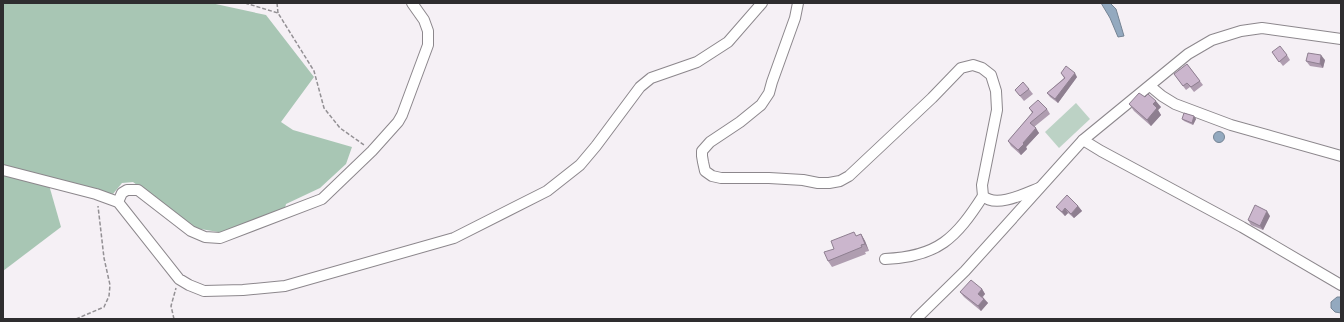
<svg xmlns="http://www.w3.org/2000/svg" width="1344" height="322" font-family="'Golos Text',sans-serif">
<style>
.green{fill:#bcd2c5}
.forest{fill:#a8c6b4}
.water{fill:#93a9bf;stroke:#758494}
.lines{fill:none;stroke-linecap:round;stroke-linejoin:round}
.minor-casing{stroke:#8c878c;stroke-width:12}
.path{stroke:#939094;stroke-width:1.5;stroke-dasharray:4 2;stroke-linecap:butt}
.minor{stroke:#fff;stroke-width:10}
.wall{fill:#af9db0}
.shaded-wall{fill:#8e7f90}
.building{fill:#cbb6cd;stroke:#8e7f90}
</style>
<rect width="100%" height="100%" fill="#f5f0f5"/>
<polygon class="green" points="1076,103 1090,119 1059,148 1045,132"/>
<g class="forest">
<polygon points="3,3 211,3 266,15 314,77 281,122 293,130 352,147 346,164 320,188 286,204 285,208 224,233 195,228 133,182 122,183 113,194 3,167"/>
<polygon points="3,174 49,185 61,227 3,271"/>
</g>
<g class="water">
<polygon points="1101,3 1110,3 1116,9 1124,36 1118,37 1110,18"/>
<circle cx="1219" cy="137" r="5.5"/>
<polygon points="1337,297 1341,297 1341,313 1335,312 1331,308 1331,302"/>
</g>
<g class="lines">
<g class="minor-casing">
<g id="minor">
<path d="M 798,3 L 795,18 L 772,82 L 769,93 L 761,105 L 740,122 L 710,142 L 702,151 L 702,156 L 703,162 L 705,171 L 712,176 L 721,178 L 769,178 L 803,180 L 818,183 L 829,183 L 840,181 L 849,176 L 932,98 L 961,68 L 973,65 L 982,68 L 991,75 L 996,91 L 997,110 L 982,185 L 983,196 C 996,208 1024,194 1039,188"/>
<polyline points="1150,86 1162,96 1175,104 1231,125 1341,156"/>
<polyline points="1083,140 1101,151 1242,227 1341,285"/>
<polyline points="3,170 96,194 118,202 179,279 189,285 204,291 243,290 285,286 454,238 547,191 580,165 596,146 640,87 651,78 697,62 728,42 762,3"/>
<polyline points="118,202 122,193 127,190 138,190 191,231 205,237 220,238 322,199 372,151 398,122 402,115 428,45 428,31 424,20 412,3"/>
<path d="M 885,259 C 938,257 956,238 983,196"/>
<polyline points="916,319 965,271 1083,140 1188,54 1212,40 1241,31 1262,28 1341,39"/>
</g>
</g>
<g class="path">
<polyline points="245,3 278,13 314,71 324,108 340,128 364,145"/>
<polyline points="277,3 278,13"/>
<polyline points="76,319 104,307 109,296 110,285 104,258 98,206"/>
<polyline points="174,319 171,306 176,288"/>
</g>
<use href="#minor" class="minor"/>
</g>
<g class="wall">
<polygon points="1272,52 1287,55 1290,60 1283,66"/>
<polygon points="1325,60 1323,68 1310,66 1306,61"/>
<polygon points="1187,64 1203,85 1194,92 1190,87 1186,90 1174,74"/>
<polygon points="1061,73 1077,77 1058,103 1050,97 1047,93 1064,78"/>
<polygon points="1029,89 1033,94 1024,101 1015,90"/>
<polygon points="1145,97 1161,107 1158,110 1161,115 1151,126 1134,111 1129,104"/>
<polygon points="1029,108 1047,109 1050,114 1034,127 1039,133 1026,147 1027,149 1021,155 1011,146 1008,141 1032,113"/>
<polygon points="1194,116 1196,119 1193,125 1184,121 1182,119"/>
<polygon points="1078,206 1082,211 1074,218 1068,213 1065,216 1056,207"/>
<polygon points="1270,216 1263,230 1251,225 1248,220"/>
<polygon points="861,234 865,241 869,251 865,252 866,254 832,267 828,261 834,249"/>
<polygon points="982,289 985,294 983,297 988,303 981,311 964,297 960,292"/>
</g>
<g class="shaded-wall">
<polygon points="1321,55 1325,60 1323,68 1320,64"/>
<polygon points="1075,73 1077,77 1058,103 1055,99"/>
<polygon points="1156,101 1161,107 1158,110 1161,115 1151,126 1147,120 1153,104"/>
<polygon points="1194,116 1196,119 1193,125 1192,123"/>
<polygon points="1036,128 1039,133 1026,147 1027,149 1021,155 1018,150 1023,143"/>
<polygon points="1078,206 1082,211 1074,218 1071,214"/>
<polygon points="1065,208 1068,213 1065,216 1062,212"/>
<polygon points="1267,211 1270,216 1263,230 1260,226"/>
<polygon points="861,234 865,241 869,251 865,244"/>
<polygon points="982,289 985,294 981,298 978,294"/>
<polygon points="984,299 988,303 981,311 978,306"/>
</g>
<g class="building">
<polygon points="1280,46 1287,55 1279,62 1272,52"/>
<polygon points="1308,53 1321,55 1320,64 1306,61"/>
<polygon points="1187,64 1200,81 1191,87 1187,83 1183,86 1174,74"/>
<polygon points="1066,66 1075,73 1055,99 1047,93 1065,78 1061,73"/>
<polygon points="1023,82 1029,89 1020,96 1015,90"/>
<polygon points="1139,93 1145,97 1148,94 1156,101 1153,104 1157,108 1147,120 1129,104"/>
<polygon points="1038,100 1047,109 1030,123 1036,128 1023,143 1024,144 1018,150 1008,141 1033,112 1029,108"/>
<polygon points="1184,113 1194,116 1192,123 1182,119"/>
<polygon points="1067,195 1078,206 1071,214 1065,208 1062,212 1056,207"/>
<polygon points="1255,205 1267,211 1260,226 1248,220"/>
<polygon points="854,232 856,236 861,234 865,244 861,245 862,247 828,261 824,252 834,249 831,241"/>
<polygon points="971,280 982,289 978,294 984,299 978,306 960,292"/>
</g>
<rect width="1344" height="322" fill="none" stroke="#2e2d2f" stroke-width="8"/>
</svg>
